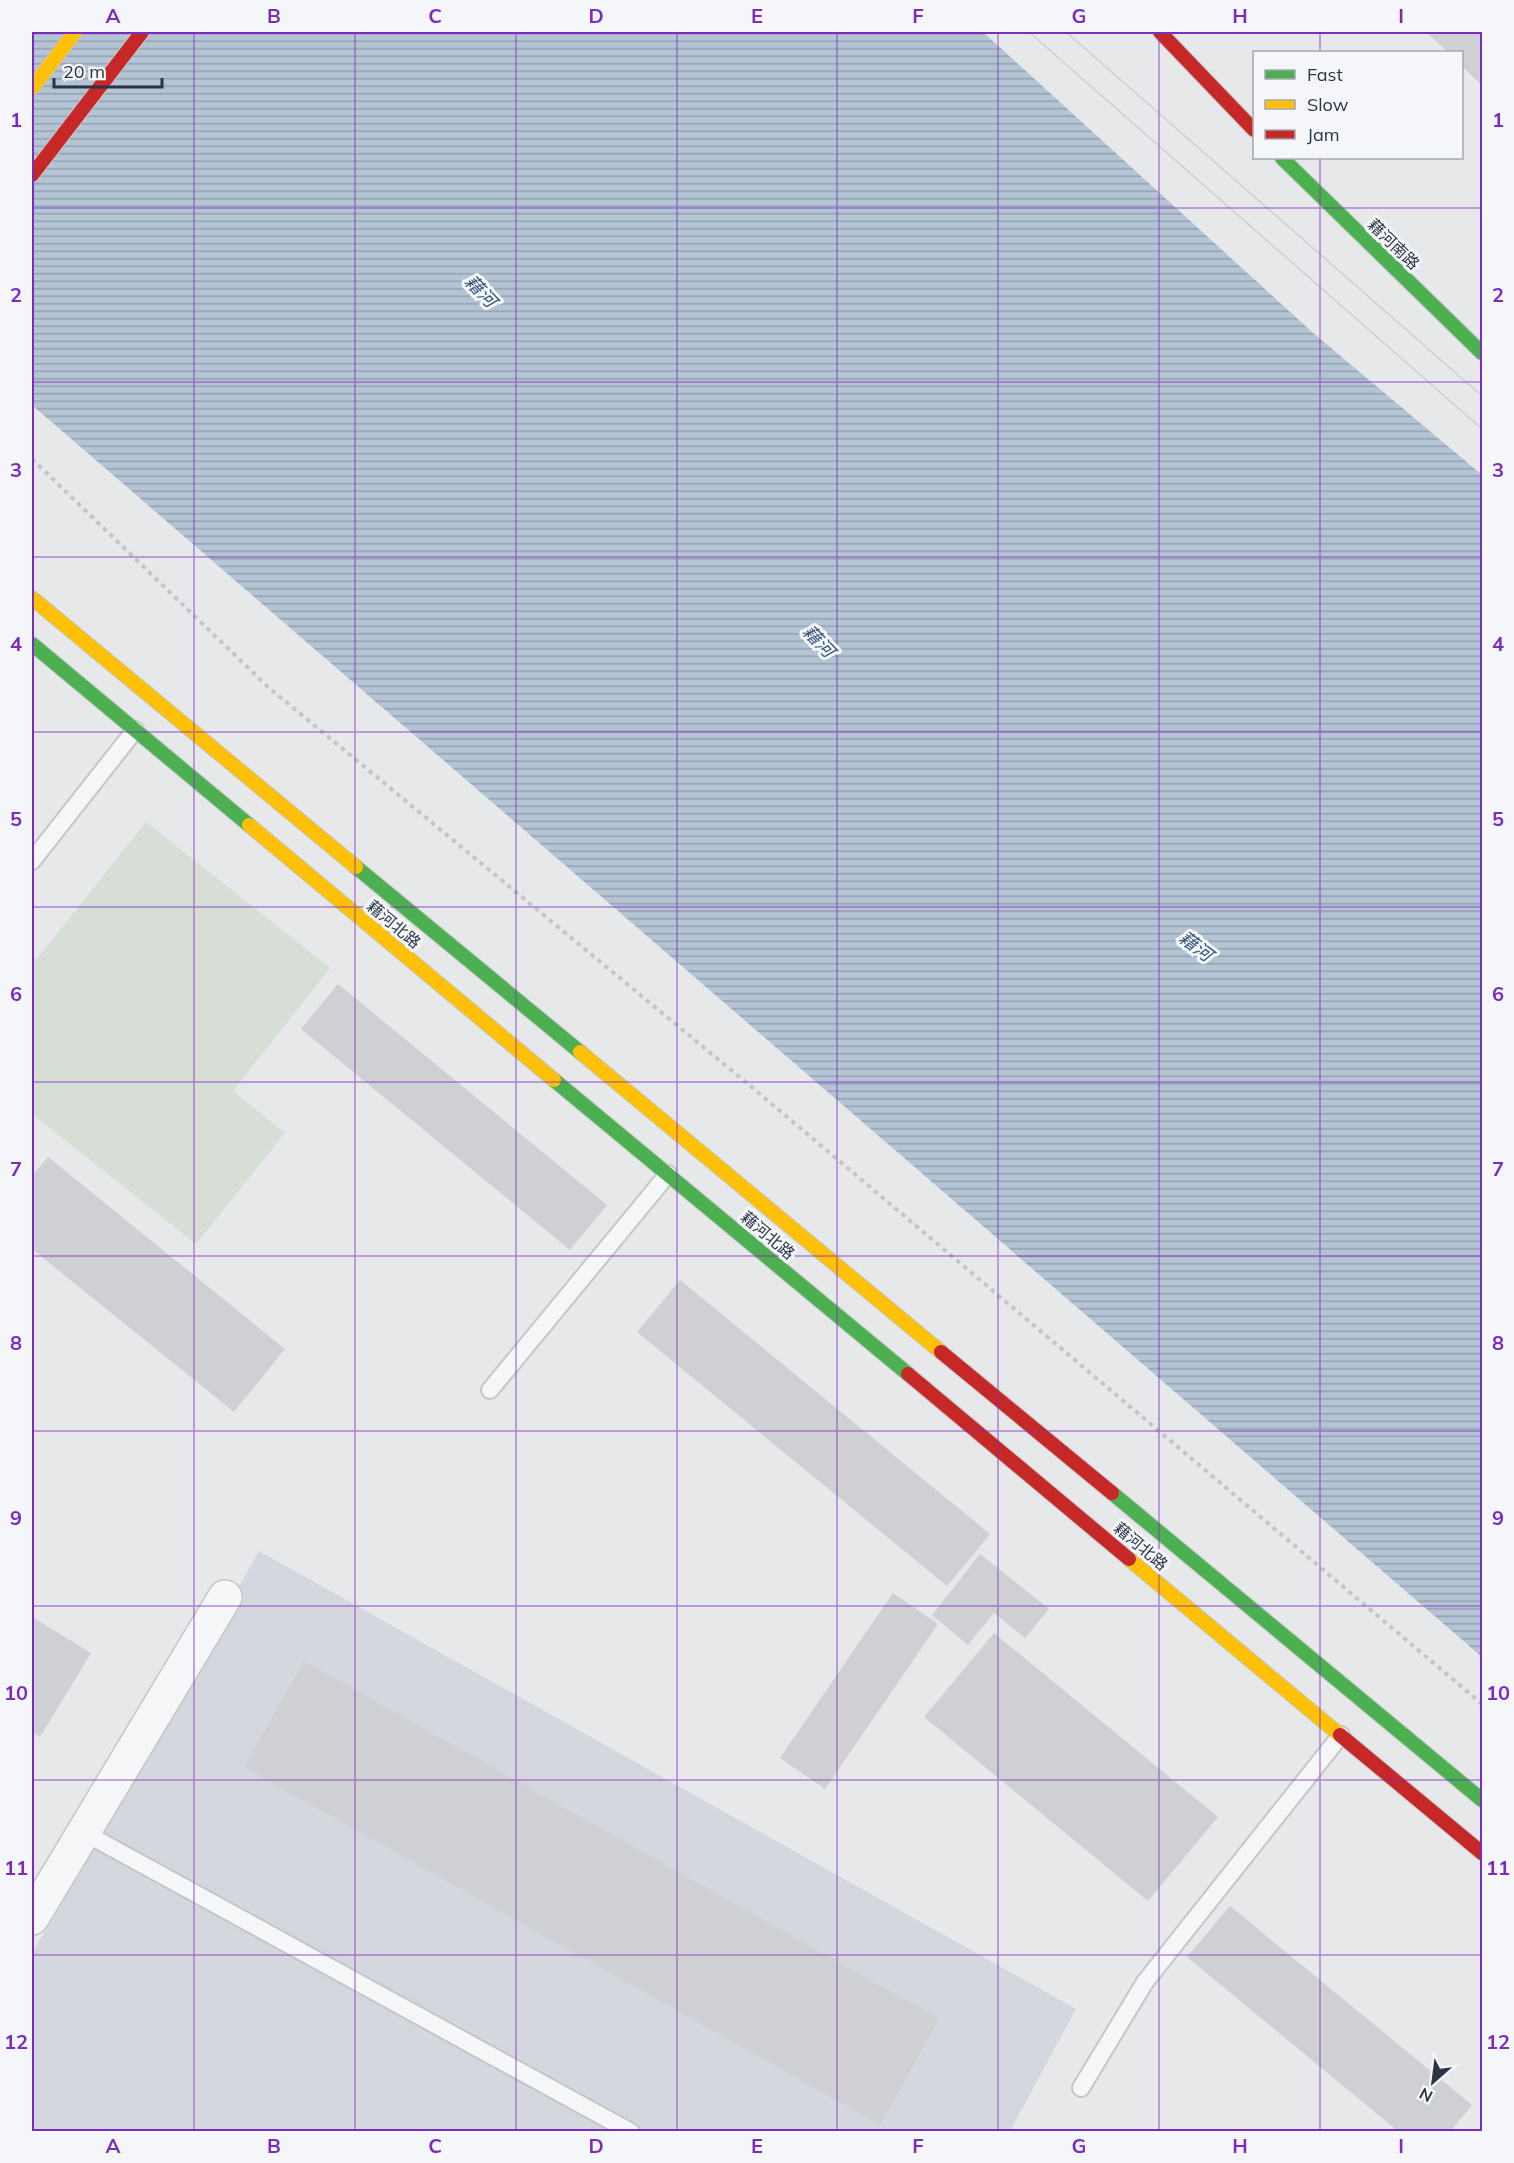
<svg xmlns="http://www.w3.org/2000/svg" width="1514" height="2163" font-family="Mulish,'Noto Sans SC',sans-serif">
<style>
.built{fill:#d4d7dd}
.green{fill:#d6ded6}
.water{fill:url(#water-rules)}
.building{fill:#ced0d3}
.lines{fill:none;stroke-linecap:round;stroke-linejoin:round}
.lane-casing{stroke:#c4c6c8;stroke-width:20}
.street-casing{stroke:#c4c6c8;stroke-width:36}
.fast-casing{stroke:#c4c6c8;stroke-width:16}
.slow-casing{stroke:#c4c6c8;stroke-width:16}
.jam-casing{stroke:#c4c6c8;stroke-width:16}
.path{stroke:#c5c6ca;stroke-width:4;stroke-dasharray:4.5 4.5;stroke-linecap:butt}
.lane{stroke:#f5f6f7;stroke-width:16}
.street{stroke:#f5f6f7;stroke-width:33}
.fast{stroke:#4caf50;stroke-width:14}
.slow{stroke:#ffc107;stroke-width:14}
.jam{stroke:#c62828;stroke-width:14}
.tram{stroke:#cecfd2;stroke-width:1.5}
.grid{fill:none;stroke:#7b2cbf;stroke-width:1.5;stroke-opacity:0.55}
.labels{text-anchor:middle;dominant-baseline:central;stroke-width:6;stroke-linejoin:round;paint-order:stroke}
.street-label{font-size:16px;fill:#2b3445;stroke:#f4f6f9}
.water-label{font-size:18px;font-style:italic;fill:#34527a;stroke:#f4f6f9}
.neatline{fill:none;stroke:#7b2cbf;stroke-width:2}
.grid-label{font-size:20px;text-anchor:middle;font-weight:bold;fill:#7b2cbf}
</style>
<defs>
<pattern id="water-rules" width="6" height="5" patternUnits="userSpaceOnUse" patternTransform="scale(1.5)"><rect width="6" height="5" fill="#b4c4d5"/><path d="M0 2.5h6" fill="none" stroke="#93a0af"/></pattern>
</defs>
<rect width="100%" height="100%" fill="#e6e8ea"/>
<polygon class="built" points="259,1551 1076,2009 1010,2131 32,2132 32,1954"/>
<polygon class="green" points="146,822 330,968 233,1091 285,1133 196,1244 32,1114 32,965"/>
<polygon class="water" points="32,32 983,32 1312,332 1482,475 1482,1657 32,405"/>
<g class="building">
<polygon points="1426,32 1482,32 1482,86 1462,66 1462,52 1448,52"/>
<polygon points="338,984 607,1205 570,1250 301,1029"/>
<polygon points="48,1157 285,1349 234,1412 32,1249 32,1176"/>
<polygon points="680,1280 990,1534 947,1586 637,1332"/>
<polygon points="980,1554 1049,1609 1025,1638 994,1613 968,1645 932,1615"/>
<polygon points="893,1593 938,1624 825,1789 780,1758"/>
<polygon points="32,1617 91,1653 40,1737 32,1732"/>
<polygon points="994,1633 1218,1817 1148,1901 924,1717"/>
<polygon points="304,1661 939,2019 880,2125 244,1767"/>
<polygon points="1230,1906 1472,2105 1450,2132 1399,2132 1187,1957"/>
</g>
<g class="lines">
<g class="lane-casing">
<g id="lane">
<polyline points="32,861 135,730"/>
<polyline points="490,1390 668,1174"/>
<polyline points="83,1832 631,2132"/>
<polyline points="1081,2088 1145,1982 1341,1735"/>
</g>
</g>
<g class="street-casing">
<polyline id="street" points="32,1918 225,1597"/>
</g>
<g class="fast-casing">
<g id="fast">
<polyline points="1282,158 1482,353"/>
<polyline points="32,644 249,825"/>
<polyline points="356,867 580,1052"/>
<polyline points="554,1080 908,1374"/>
<polyline points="1112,1493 1482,1800"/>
</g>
</g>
<g class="slow-casing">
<g id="slow">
<polyline points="32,88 75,32"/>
<polyline points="32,598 356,867"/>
<polyline points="249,825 554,1080"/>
<polyline points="580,1052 941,1352"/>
<polyline points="1129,1559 1340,1735"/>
</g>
</g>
<g class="jam-casing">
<g id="jam">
<polyline points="1160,32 1254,130"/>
<polyline points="32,175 142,32"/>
<polyline points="941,1352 1112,1493"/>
<polyline points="908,1374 1129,1559"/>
<polyline points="1340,1735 1482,1853"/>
</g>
</g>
<polyline class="path" points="32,459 268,687 754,1089 1482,1704"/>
<use href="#lane" class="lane"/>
<use href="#street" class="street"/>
<use href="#fast" class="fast"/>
<use href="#slow" class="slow"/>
<use href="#jam" class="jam"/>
<g class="tram">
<polyline points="1029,32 1482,429"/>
<polyline points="1066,32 1482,396"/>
</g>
</g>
<path class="grid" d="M 194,32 L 194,2132M 355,32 L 355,2132M 516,32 L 516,2132M 677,32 L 677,2132M 837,32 L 837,2132M 998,32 L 998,2132M 1159,32 L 1159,2132M 1320,32 L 1320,52M 1320,158 L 1320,2132M 32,208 L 1482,208M 32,382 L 1482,382M 32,557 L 1482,557M 32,732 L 1482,732M 32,907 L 1482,907M 32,1082 L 1482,1082M 32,1256 L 1482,1256M 32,1431 L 1482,1431M 32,1606 L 1482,1606M 32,1780 L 1482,1780M 32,1955 L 1482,1955"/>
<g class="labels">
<g class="street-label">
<text transform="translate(1394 244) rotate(44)">藉河南路</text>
<text transform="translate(394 924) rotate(40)">藉河北路</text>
<text transform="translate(768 1235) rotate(40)">藉河北路</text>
<text transform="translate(1141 1546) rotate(40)">藉河北路</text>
</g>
<g class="water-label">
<text transform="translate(481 291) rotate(46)">藉河</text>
<text transform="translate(819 641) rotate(46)">藉河</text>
<text transform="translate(1196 946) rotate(37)">藉河</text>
</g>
</g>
<rect width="1514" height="2163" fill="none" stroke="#f4f6f9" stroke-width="66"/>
<rect x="1253" y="51" width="210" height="108" fill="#f4f6f9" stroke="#a4a8b1" stroke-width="1.5"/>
<rect x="1265" y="70" width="30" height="9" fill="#4caf50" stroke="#a4a8b1" stroke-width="1.5"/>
<text x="1307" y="81" font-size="18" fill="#2b3445">Fast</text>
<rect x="1265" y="100" width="30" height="9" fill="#ffc107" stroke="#a4a8b1" stroke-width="1.5"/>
<text x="1307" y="111" font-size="18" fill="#2b3445">Slow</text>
<rect x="1265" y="130" width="30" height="9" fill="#c62828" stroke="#a4a8b1" stroke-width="1.5"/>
<text x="1307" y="141" font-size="18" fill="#2b3445">Jam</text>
<g transform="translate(1433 2082) rotate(208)" stroke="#f4f6f9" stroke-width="4.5" paint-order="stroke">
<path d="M0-4.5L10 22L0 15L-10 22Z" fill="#2b3445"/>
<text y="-9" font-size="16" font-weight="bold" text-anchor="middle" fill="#2b3445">N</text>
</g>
<path d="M54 78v9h108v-9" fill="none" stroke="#2b3445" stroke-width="3"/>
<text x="63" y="78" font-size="18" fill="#2b3445" stroke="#f4f6f9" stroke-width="4.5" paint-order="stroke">20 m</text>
<rect x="33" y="33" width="1448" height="2097" class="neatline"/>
<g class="grid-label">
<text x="113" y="23">A</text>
<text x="274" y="23">B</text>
<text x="435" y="23">C</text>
<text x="596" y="23">D</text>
<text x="757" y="23">E</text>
<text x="918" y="23">F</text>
<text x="1079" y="23">G</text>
<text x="1240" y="23">H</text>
<text x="1401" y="23">I</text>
<text x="16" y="127">1</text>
<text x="1498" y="127">1</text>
<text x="16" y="302">2</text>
<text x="1498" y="302">2</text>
<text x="16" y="477">3</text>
<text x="1498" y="477">3</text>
<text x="16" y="651">4</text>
<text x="1498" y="651">4</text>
<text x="16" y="826">5</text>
<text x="1498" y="826">5</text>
<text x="16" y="1001">6</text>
<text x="1498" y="1001">6</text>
<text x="16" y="1176">7</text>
<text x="1498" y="1176">7</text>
<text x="16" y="1350">8</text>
<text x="1498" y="1350">8</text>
<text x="16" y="1525">9</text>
<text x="1498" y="1525">9</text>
<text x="16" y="1700">10</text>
<text x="1498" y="1700">10</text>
<text x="16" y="1875">11</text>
<text x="1498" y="1875">11</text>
<text x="16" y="2049">12</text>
<text x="1498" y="2049">12</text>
<text x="113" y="2153">A</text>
<text x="274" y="2153">B</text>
<text x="435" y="2153">C</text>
<text x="596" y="2153">D</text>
<text x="757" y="2153">E</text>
<text x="918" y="2153">F</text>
<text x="1079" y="2153">G</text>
<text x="1240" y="2153">H</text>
<text x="1401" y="2153">I</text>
</g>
</svg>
